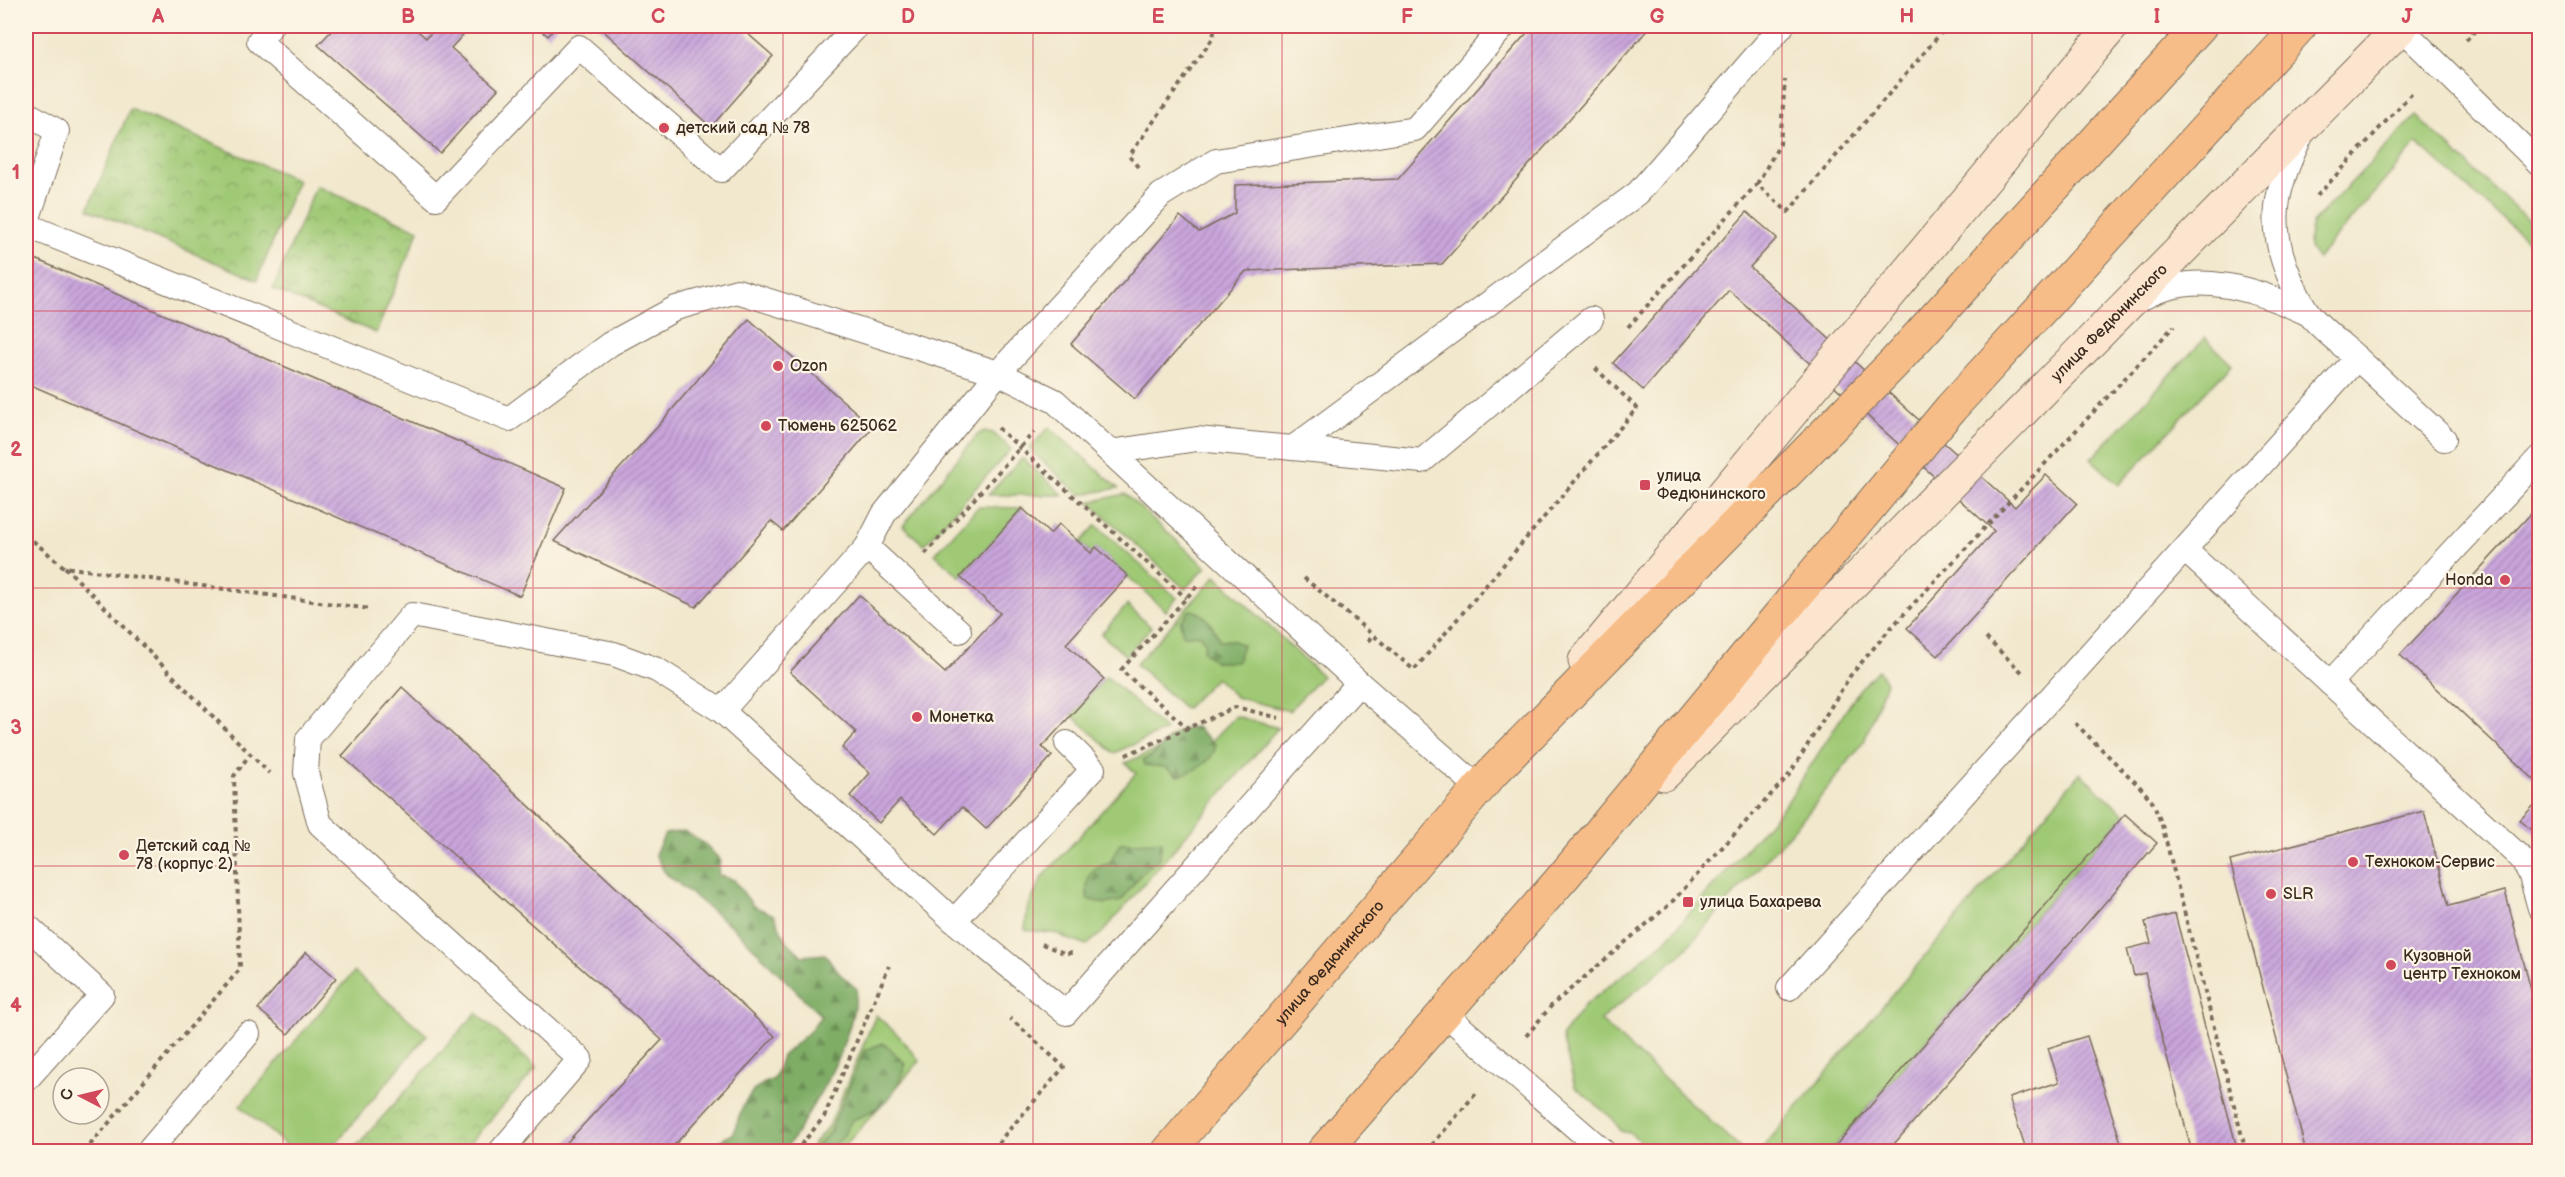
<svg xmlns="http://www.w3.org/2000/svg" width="2565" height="1177" font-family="'Balsamiq Sans',sans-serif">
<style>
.grass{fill:#9fc975;stroke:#6d7a4a;stroke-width:1.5}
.forest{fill:url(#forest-firs);stroke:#5d6c42;stroke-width:1.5}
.park{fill:url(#park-crowns);stroke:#6d7a4a;stroke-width:1.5}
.building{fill:url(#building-hatch)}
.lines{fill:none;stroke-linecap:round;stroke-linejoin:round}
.lane-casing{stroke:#7b6c5b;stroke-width:26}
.secondary-casing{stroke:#7b6c5b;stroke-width:35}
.highway-casing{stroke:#7b6c5b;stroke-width:35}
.path{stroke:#7b6c5b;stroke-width:4;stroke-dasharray:4.5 4.5;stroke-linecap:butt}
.lane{stroke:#fff;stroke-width:24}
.secondary{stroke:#fce5cf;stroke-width:33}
.highway{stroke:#f7bd88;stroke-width:33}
.grid{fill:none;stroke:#d1495b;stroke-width:1.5;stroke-opacity:0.55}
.poi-dot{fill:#d1495b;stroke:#fcf5e5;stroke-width:2}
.labels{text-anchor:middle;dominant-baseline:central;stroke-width:4.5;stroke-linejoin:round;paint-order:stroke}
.poi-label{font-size:16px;fill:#3b2a1e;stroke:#fcf5e5;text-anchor:start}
.street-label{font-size:16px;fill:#3b2a1e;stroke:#fcf5e5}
.neatline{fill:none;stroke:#d1495b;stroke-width:2}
.grid-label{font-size:20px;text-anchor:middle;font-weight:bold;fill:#d1495b}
</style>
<defs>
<pattern id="forest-firs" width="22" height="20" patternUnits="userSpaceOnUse" patternTransform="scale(1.5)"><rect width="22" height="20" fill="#7fad66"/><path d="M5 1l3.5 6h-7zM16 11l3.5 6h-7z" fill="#698d53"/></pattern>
<pattern id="park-crowns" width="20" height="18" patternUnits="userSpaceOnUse" patternTransform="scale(1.5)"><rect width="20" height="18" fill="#9fc975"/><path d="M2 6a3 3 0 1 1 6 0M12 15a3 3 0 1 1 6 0" fill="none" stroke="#83a35f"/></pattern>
<pattern id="building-hatch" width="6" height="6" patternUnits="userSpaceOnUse" patternTransform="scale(1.5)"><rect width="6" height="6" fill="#caa6dd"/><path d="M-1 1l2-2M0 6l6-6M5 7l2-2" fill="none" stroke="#a587b3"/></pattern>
</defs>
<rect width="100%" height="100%" fill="#fcf5e5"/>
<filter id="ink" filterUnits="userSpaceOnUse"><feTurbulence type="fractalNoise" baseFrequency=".0167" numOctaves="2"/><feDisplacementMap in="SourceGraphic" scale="12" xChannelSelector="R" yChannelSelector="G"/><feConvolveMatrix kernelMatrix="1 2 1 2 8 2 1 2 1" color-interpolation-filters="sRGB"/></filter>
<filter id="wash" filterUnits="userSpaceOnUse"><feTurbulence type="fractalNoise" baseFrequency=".008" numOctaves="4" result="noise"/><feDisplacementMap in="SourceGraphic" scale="24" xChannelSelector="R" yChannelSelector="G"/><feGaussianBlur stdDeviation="1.35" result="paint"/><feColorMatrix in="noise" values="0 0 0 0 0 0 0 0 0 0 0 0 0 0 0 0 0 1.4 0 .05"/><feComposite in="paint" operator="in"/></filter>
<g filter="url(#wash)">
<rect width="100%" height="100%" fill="#f1e8cd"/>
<g class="grass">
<path d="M 2416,116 L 2539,231 L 2539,251 L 2417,143 L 2317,259 C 2307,248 2308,238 2312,223 Z"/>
<polygon points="2205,338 2232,364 2119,485 2091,459"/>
<polygon points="1049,427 1118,488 1080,495 1029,449"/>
<polygon points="984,431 993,433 1011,449 924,545 903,526 977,435"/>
<polygon points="1022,458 1063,495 988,495"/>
<polygon points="1125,494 1206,567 1185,589 1089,502"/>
<polygon points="978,507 1022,508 960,577 935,554"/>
<polygon points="1096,525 1177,598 1166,611 1096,548 1091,553 1080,543"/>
<polygon points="1216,576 1322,676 1289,711 1236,697 1216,678 1185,709 1136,664"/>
<polygon points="1127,605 1151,627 1126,656 1101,634"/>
<polygon points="1878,670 1886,682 1864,742 1807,814 1679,956 1600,1020 1743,1151 1652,1151 1630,1133 1621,1131 1613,1119 1575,1087 1562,1036 1584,1006 1665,941 1788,801 1859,690"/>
<polygon points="1106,676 1166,730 1114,753 1072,715"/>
<polygon points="1236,716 1278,728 1103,932 1087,945 1069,940 1059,934 1025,930 1027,910 1042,878 1136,773 1125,763 1177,741 1196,757"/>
<polygon points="2080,773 2125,814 1830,1151 1760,1151"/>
<polygon points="354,972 427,1035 329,1151 293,1151 240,1106"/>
<polygon points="876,1015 899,1036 920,1061 840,1151 807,1152 830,1124"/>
</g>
<g class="forest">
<path d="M 1190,610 C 1207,612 1213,627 1220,641 L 1231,640 L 1243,645 L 1237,662 L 1216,662 L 1203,651 L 1205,643 L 1200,635 L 1183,635 L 1180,622 Z"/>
<path d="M 1196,727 L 1216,745 C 1212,764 1194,771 1178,776 L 1165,767 L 1144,765 L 1143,760 C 1168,751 1162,730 1196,727 Z"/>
<path d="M 685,831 L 706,845 L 720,860 L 718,875 L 734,880 L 753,906 L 774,915 L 785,939 L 802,956 L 825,954 L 839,973 L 857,989 C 852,1032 836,1068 813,1105 C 802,1123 798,1135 783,1151 L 702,1151 L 734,1133 C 741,1107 747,1088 774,1079 L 782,1056 L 808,1033 L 821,1016 L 736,930 L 665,873 L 655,854 L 665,834 Z"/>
<path d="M 1162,842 L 1159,858 L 1141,874 L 1121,901 L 1105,904 L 1087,899 C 1087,876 1087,869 1110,862 L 1120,843 Z"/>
<path d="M 883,1043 L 906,1064 C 894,1098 887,1107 852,1120 L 842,1138 L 828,1151 L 812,1151 L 830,1132 L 864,1051 Z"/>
</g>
<g class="park">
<polygon points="130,109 298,180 257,280 88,209"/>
<polygon points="316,186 419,230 376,333 273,289"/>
<polygon points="476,1013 537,1068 462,1151 352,1151"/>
</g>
<g id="blocks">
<g class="building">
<polygon points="336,26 412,26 426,38 438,26 471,26 451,48 498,89 440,153 318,45"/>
<polygon points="536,26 557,26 548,36"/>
<polygon points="598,26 739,26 773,56 711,127"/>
<polygon points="1533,26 1651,26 1442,264 1246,271 1135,399 1071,344 1180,216 1199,232 1235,213 1235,185 1398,179"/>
<polygon points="1747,212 1777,238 1750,267 2015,507 2046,475 2077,503 1938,656 1907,628 1994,531 1729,290 1643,390 1613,363"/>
<polygon points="26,255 566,488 520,596 26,383"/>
<polygon points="749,319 873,427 783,531 771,521 696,607 554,541 659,425"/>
<polygon points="2540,504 2540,785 2400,655"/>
<polygon points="1022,508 1050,534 1059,524 1091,553 1096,547 1128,576 1066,644 1104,679 1042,747 1052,756 986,829 962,807 937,834 900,800 879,823 850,796 870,773 842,748 856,732 790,672 859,595 945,673 1000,613 960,577"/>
<polygon points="402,687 775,1036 668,1152 558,1152 662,1040 342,756"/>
<polygon points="2540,799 2540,838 2520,820"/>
<polygon points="2424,811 2449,906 2505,891 2540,1024 2540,1152 2306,1152 2230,861"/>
<polygon points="2125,814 2157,843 1887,1152 1830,1152"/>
<polygon points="2175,914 2238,1152 2192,1152 2145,973 2134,976 2127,949 2151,943 2145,922"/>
<polygon points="306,952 336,978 288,1034 258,1009"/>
<polygon points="2087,1036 2124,1152 2027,1152 2009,1098 2059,1082 2048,1048"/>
</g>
</g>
</g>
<g filter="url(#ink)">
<use href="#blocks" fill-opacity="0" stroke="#7b6c5b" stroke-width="1.5"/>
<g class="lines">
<g class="lane-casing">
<g id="lane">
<polyline points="271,26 259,41 436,198 579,47 721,170 857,26"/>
<polyline points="2400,27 2540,164"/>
<polyline points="26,113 57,131 26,224"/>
<path d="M 2300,138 C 2275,188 2267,226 2290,278 C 2295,290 2301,304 2310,315 C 2323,331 2342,344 2357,358"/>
<polyline points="26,225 509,419 610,344 676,308 737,291 998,373 1055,401 1359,683"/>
<path d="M 2137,301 C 2193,267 2256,289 2309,314"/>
<polyline points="1293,448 1422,461 1591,319"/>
<polyline points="1110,452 1197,439 1293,448 1638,193 1782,26"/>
<polyline points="867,547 959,631"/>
<polyline points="2185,550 2522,859 2530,873 2540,908"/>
<polyline points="2330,683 2540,457"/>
<polyline points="722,711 867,547 884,514 998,373 1161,195 1216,161 1415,129 1504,26"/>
<polyline points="954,921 1093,769 1067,743"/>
<polyline points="26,925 102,995 26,1080"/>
<polyline points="1789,988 2357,358 2444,439"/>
<polyline points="1444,1013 1604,1152"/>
<polyline points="148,1152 248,1034"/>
<polyline points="500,1152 580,1059 320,824 306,773 308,739 412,615 614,654 657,670 722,711 954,921 1066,1013 1359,683 1479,788"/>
</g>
</g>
<g class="secondary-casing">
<g id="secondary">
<polyline points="1585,661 2112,26"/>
<path id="s1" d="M 1664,774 L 2402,26"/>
</g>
</g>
<g class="highway-casing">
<g id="highway">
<path id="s2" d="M 1168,1152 L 1492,773 L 1894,363 L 2200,26"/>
<polyline points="1323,1152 1564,876 1951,408 2300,26"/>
</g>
</g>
<g class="path">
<polyline points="2466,40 2480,26"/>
<polyline points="1138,167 1129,156 1213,38 1215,26"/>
<polyline points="1757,184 1780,144 1785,80"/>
<polyline points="2317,196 2414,91"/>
<polyline points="1628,327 1757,184 1788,212 1947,26"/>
<polyline points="998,428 1186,598"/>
<polyline points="26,535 64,567 370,609"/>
<polyline points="925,554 1034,432"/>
<polyline points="65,567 269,773"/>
<polyline points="1304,578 1373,635"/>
<polyline points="1986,638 2024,674"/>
<polyline points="1368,641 1373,635 1414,670 1637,408 1593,366"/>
<polyline points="2075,723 2143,790 2153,803 2162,825 2246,1152"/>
<polyline points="1189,729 1121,670 1199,584"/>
<polyline points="1126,755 1236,707 1279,718"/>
<polyline points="1042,944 1064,953 1072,953"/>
<polyline points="1526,1036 1552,1005 1670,904 1789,775 1850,676 1889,630 2174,326"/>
<polyline points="84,1152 240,969 234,776 250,754"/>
<polyline points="795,1152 824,1117 889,966"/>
<polyline points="995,1152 1002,1138 1064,1067 1010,1018"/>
<polyline points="1426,1152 1478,1091"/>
</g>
<use href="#lane" class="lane"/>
<use href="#secondary" class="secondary"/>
<use href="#highway" class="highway"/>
</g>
</g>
<path class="grid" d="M 283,26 L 283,1152M 533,26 L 533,1152M 783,26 L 783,1152M 1033,26 L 1033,1152M 1282,26 L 1282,1152M 1532,26 L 1532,1152M 1782,26 L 1782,1152M 2032,26 L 2032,1152M 2282,26 L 2282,1152M 26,311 L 2540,311M 26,588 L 2540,588M 26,866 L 2540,866"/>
<g class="poi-dot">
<circle cx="664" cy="128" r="6"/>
<circle cx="778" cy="366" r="6"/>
<circle cx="766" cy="426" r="6"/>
<rect x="1639" y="479" width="12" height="12" rx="3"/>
<circle cx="2505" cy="580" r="6"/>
<circle cx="917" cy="717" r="6"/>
<circle cx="124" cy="855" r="6"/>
<circle cx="2353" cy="862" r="6"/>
<circle cx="2271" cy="894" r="6"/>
<rect x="1682" y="896" width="12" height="12" rx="3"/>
<circle cx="2391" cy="965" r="6"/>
</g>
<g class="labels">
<g class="poi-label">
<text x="676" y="128">детский сад № 78</text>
<text x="790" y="366">Ozon</text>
<text x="778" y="426">Тюмень 625062</text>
<text x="1657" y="476">улица<tspan x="1657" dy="18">Федюнинского</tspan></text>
<text x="2493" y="580" text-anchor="end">Honda</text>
<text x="929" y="717">Монетка</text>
<text x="136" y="846">Детский сад №<tspan x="136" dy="18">78 (корпус 2)</tspan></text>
<text x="2365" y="862">Техноком-Сервис</text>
<text x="2283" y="894">SLR</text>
<text x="1700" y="902">улица Бахарева</text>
<text x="2403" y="956">Кузовной<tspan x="2403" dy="18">центр Техноком</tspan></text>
</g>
<g class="street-label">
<text stroke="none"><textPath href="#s1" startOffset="634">улица Федюнинского</textPath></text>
<text stroke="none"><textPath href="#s2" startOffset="249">улица Федюнинского</textPath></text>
</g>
</g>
<rect width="2565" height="1177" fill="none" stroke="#fcf5e5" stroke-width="66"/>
<g transform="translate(81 1096) rotate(277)"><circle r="28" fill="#fcf5e5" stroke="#afa495" stroke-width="1.5"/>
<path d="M0-4.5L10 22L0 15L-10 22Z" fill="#d1495b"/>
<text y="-9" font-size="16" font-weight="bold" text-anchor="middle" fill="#3b2a1e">С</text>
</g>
<rect x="33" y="33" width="2499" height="1111" class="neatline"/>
<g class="grid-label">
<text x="158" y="23">A</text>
<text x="408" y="23">B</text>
<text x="658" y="23">C</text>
<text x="908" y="23">D</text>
<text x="1158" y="23">E</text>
<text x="1407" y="23">F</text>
<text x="1657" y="23">G</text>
<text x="1907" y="23">H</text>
<text x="2157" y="23">I</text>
<text x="2407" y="23">J</text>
<text x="16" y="179">1</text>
<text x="16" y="456">2</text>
<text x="16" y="734">3</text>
<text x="16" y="1012">4</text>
</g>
</svg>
